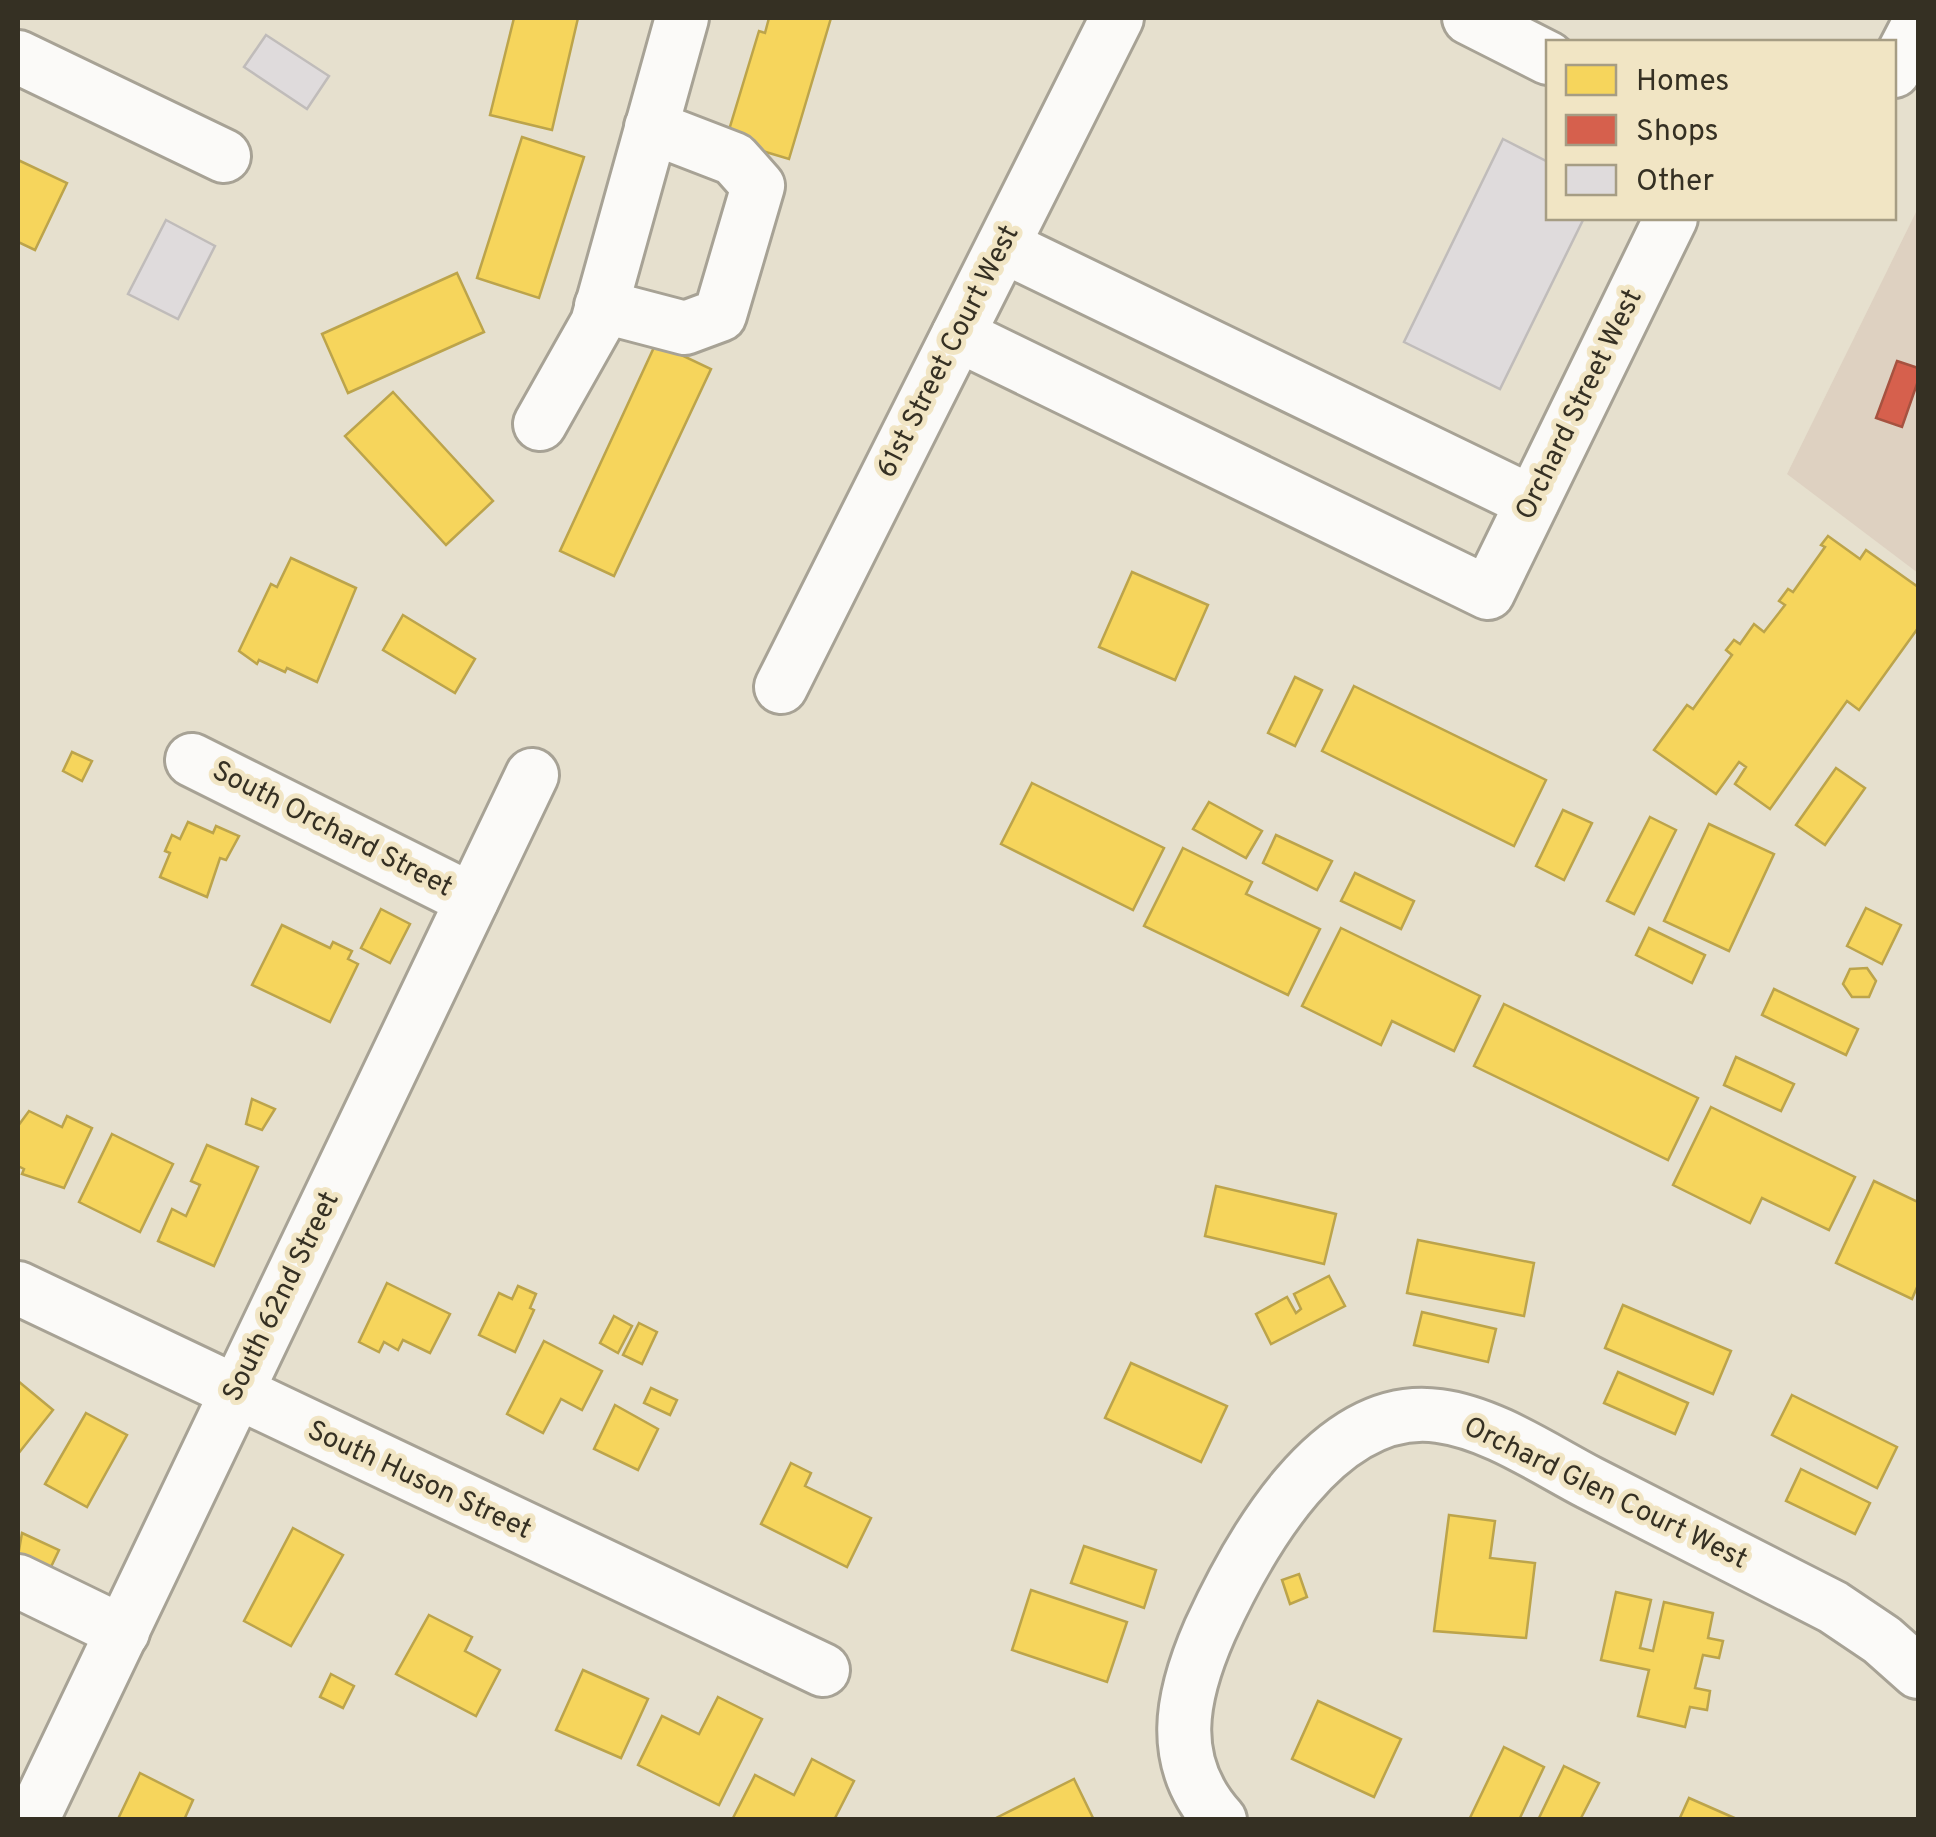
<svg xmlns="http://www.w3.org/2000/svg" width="1936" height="1837" font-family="Overpass,sans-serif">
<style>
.commercial{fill:#ded1c1}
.homes{fill:#f6d55c;stroke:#bca44b;stroke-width:2.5}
.shops{fill:#d6604d;stroke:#a65240;stroke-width:2.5}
.building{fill:#dfdbdc;stroke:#c0bcba;stroke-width:2.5}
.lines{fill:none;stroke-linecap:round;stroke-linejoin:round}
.minor-casing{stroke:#a7a295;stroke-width:58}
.minor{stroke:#fbfaf8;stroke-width:52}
.labels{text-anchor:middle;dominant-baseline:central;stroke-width:10;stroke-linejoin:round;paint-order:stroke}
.street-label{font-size:28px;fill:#353023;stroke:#f1e5c4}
</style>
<rect width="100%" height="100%" fill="#e6e0ce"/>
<polygon class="commercial" points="1918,208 1918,573 1787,474"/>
<g class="homes">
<polygon points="514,18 578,18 552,130 490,115"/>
<polygon points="769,18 831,18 789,159 726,140 759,31 765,33"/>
<polygon points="522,137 584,157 539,298 477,278"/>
<polygon points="18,160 67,183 35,250 18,242"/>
<polygon points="457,273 484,332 348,393 322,334"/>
<polygon points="656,343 711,369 614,576 560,551"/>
<polygon points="393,392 493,501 446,545 345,436"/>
<polygon points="1828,536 1860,559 1866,550 1918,587 1918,628 1859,710 1847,701 1770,809 1735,784 1746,767 1739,762 1716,794 1654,750 1687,705 1693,709 1732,655 1726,650 1734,640 1740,644 1754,624 1764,632 1785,605 1779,601 1788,589 1793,592 1825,547 1821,545"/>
<polygon points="291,558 356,588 317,682 287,668 285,672 259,660 257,664 239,651 271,584 277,587"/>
<polygon points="1132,572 1208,605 1175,680 1099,647"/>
<polygon points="403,615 475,659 455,693 383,650"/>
<polygon points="1295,677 1322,690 1295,746 1268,733"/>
<polygon points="1354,686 1546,780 1514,846 1322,751"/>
<polygon points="72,752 92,761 82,781 63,771"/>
<polygon points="1836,768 1865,788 1825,845 1796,825"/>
<polygon points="1032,783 1164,848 1133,910 1001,844"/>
<polygon points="1209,802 1262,831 1246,858 1193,829"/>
<polygon points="1563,810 1592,823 1564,880 1536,866"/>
<polygon points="1650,817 1676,830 1634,914 1607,901"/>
<polygon points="188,822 213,833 216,826 239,836 226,860 220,858 207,897 160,877 170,853 165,851 172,835 180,839"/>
<polygon points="1709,824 1774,854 1729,951 1664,921"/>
<polygon points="1276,835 1332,861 1317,890 1263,863"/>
<polygon points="1183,848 1252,882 1246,894 1320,929 1288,995 1144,926"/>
<polygon points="1355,873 1414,901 1401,929 1341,901"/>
<polygon points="1866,908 1901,925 1882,964 1847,946"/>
<polygon points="381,909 410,924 390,963 361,948"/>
<polygon points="282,925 330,948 333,942 352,951 348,959 358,964 330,1022 252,985"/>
<polygon points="1341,928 1480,996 1454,1051 1392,1021 1381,1045 1302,1006"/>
<polygon points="1649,928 1705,955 1692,983 1636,955"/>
<polygon points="1867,968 1876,981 1869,997 1852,997 1843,984 1850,969"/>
<polygon points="1774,989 1858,1029 1846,1055 1762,1015"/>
<polygon points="1504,1004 1698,1098 1668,1160 1474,1066"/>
<polygon points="1736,1057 1794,1084 1781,1111 1724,1085"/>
<polygon points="252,1099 275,1109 262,1130 246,1124"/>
<polygon points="1711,1107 1855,1177 1829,1230 1762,1198 1750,1223 1673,1185"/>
<polygon points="29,1111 62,1127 67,1116 92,1128 64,1188 22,1174 24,1169 18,1166 18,1126"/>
<polygon points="112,1134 173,1164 140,1232 79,1202"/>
<polygon points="207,1145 258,1167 214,1266 158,1241 172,1209 186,1216 200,1185 191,1181"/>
<polygon points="1874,1181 1918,1202 1918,1285 1912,1299 1836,1263"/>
<polygon points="1216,1186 1336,1214 1324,1264 1205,1236"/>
<polygon points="1418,1240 1534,1263 1524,1316 1407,1293"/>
<polygon points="1329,1276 1345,1306 1271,1344 1256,1314 1287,1297 1296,1313 1301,1309 1294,1294"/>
<polygon points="387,1283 450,1314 430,1353 403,1340 398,1350 384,1342 379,1352 359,1342"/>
<polygon points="518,1286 536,1294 530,1308 534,1310 515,1352 479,1335 499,1293 512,1299"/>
<polygon points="1623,1305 1731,1351 1713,1394 1605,1348"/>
<polygon points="1422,1312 1496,1329 1488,1362 1414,1345"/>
<polygon points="614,1316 632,1326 618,1353 600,1343"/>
<polygon points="639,1323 657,1332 642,1364 623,1355"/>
<polygon points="544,1341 602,1371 582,1410 561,1399 543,1433 507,1414"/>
<polygon points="1131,1363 1227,1406 1201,1462 1105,1418"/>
<polygon points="1618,1372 1688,1403 1675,1434 1604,1403"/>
<polygon points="18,1381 53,1410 18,1454"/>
<polygon points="651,1388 677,1400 670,1415 644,1403"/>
<polygon points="1792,1395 1897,1447 1877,1488 1772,1435"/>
<polygon points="615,1405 658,1429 638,1470 594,1449"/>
<polygon points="86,1413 127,1435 87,1507 45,1484"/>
<polygon points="791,1463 811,1473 805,1486 871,1518 847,1567 761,1524"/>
<polygon points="1801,1469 1870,1503 1855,1534 1786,1501"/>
<polygon points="1449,1515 1495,1521 1490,1558 1535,1563 1526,1638 1434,1631"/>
<polygon points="293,1528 343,1555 291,1646 244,1621"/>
<polygon points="22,1533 59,1550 49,1571 18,1556"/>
<polygon points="1084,1546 1156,1570 1144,1608 1071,1583"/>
<polygon points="1299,1574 1307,1597 1290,1604 1282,1580"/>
<polygon points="1031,1590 1127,1622 1107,1682 1012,1650"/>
<polygon points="1616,1592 1651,1600 1640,1648 1653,1651 1664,1602 1713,1613 1708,1638 1723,1641 1719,1658 1703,1655 1695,1688 1710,1691 1707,1710 1690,1707 1685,1727 1638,1716 1649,1670 1601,1660"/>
<polygon points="429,1615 472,1637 465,1651 500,1670 476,1716 396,1674"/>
<polygon points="583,1670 648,1699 621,1758 556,1730"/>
<polygon points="331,1674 354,1686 343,1708 320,1697"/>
<polygon points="718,1697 762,1719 719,1805 638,1765 662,1716 699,1734"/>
<polygon points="1318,1701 1401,1739 1374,1797 1292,1759"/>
<polygon points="1504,1747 1544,1767 1519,1820 1469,1820"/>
<polygon points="812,1759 854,1781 834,1820 732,1820 755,1775 794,1795"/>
<polygon points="1564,1766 1599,1783 1580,1820 1538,1820"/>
<polygon points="140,1773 193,1800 184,1820 118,1819"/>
<polygon points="1074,1779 1094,1820 992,1820"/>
<polygon points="1689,1798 1739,1820 1679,1820"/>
</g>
<polygon class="shops" points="1897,361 1918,368 1918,381 1902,427 1876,418"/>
<g class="building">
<polygon points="266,35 329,76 307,109 244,67"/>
<polygon points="1503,139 1548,162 1548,218 1584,218 1500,389 1404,342"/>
<polygon points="166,220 215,246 178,319 128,294"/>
</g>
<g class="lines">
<g class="minor-casing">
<g id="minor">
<polyline points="1469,18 1548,58"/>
<polyline points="18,57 224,156"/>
<polyline points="1894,71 1918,25"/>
<polyline points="1003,246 1532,502"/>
<polyline points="601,306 685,328 720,315 758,186 734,159 651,127"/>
<polyline points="958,335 1488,593 1671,218"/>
<polyline points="540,424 597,323 682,18"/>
<polyline points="781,687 1117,18"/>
<polyline points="192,760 472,900"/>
<polyline points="18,1288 823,1670"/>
<polyline points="18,1581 123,1632"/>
<polyline points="32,1820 532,775"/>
<path d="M 1220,1820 C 1167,1762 1181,1696 1210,1630 C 1248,1547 1328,1400 1439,1416 C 1492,1423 1544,1459 1590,1483 C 1671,1524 1752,1566 1833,1607 L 1882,1640 L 1918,1672"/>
</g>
</g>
<use href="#minor" class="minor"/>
</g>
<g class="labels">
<g class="street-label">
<text transform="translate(949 352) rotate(-63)">61st Street Court West</text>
<text transform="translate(1580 405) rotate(-64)">Orchard Street West</text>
<text transform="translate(332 830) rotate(27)">South Orchard Street</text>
<text transform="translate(282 1297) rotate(-64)">South 62nd Street</text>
<text transform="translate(419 1481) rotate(25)">South Huson Street</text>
<text transform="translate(1605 1494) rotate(26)">Orchard Glen Court West</text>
</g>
</g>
<rect width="1936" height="1837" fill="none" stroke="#353023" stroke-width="40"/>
<rect x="1546" y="40" width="350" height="180" fill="#f1e5c4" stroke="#a69d84" stroke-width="2.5"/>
<rect x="1566" y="65" width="50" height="30" fill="#f6d55c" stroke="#a69d84" stroke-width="2.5"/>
<text x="1636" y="90" font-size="30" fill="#353023">Homes</text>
<rect x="1566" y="115" width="50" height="30" fill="#d6604d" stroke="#a69d84" stroke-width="2.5"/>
<text x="1636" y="140" font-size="30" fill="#353023">Shops</text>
<rect x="1566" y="165" width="50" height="30" fill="#dfdbdc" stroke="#a69d84" stroke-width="2.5"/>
<text x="1636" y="190" font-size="30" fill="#353023">Other</text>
</svg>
